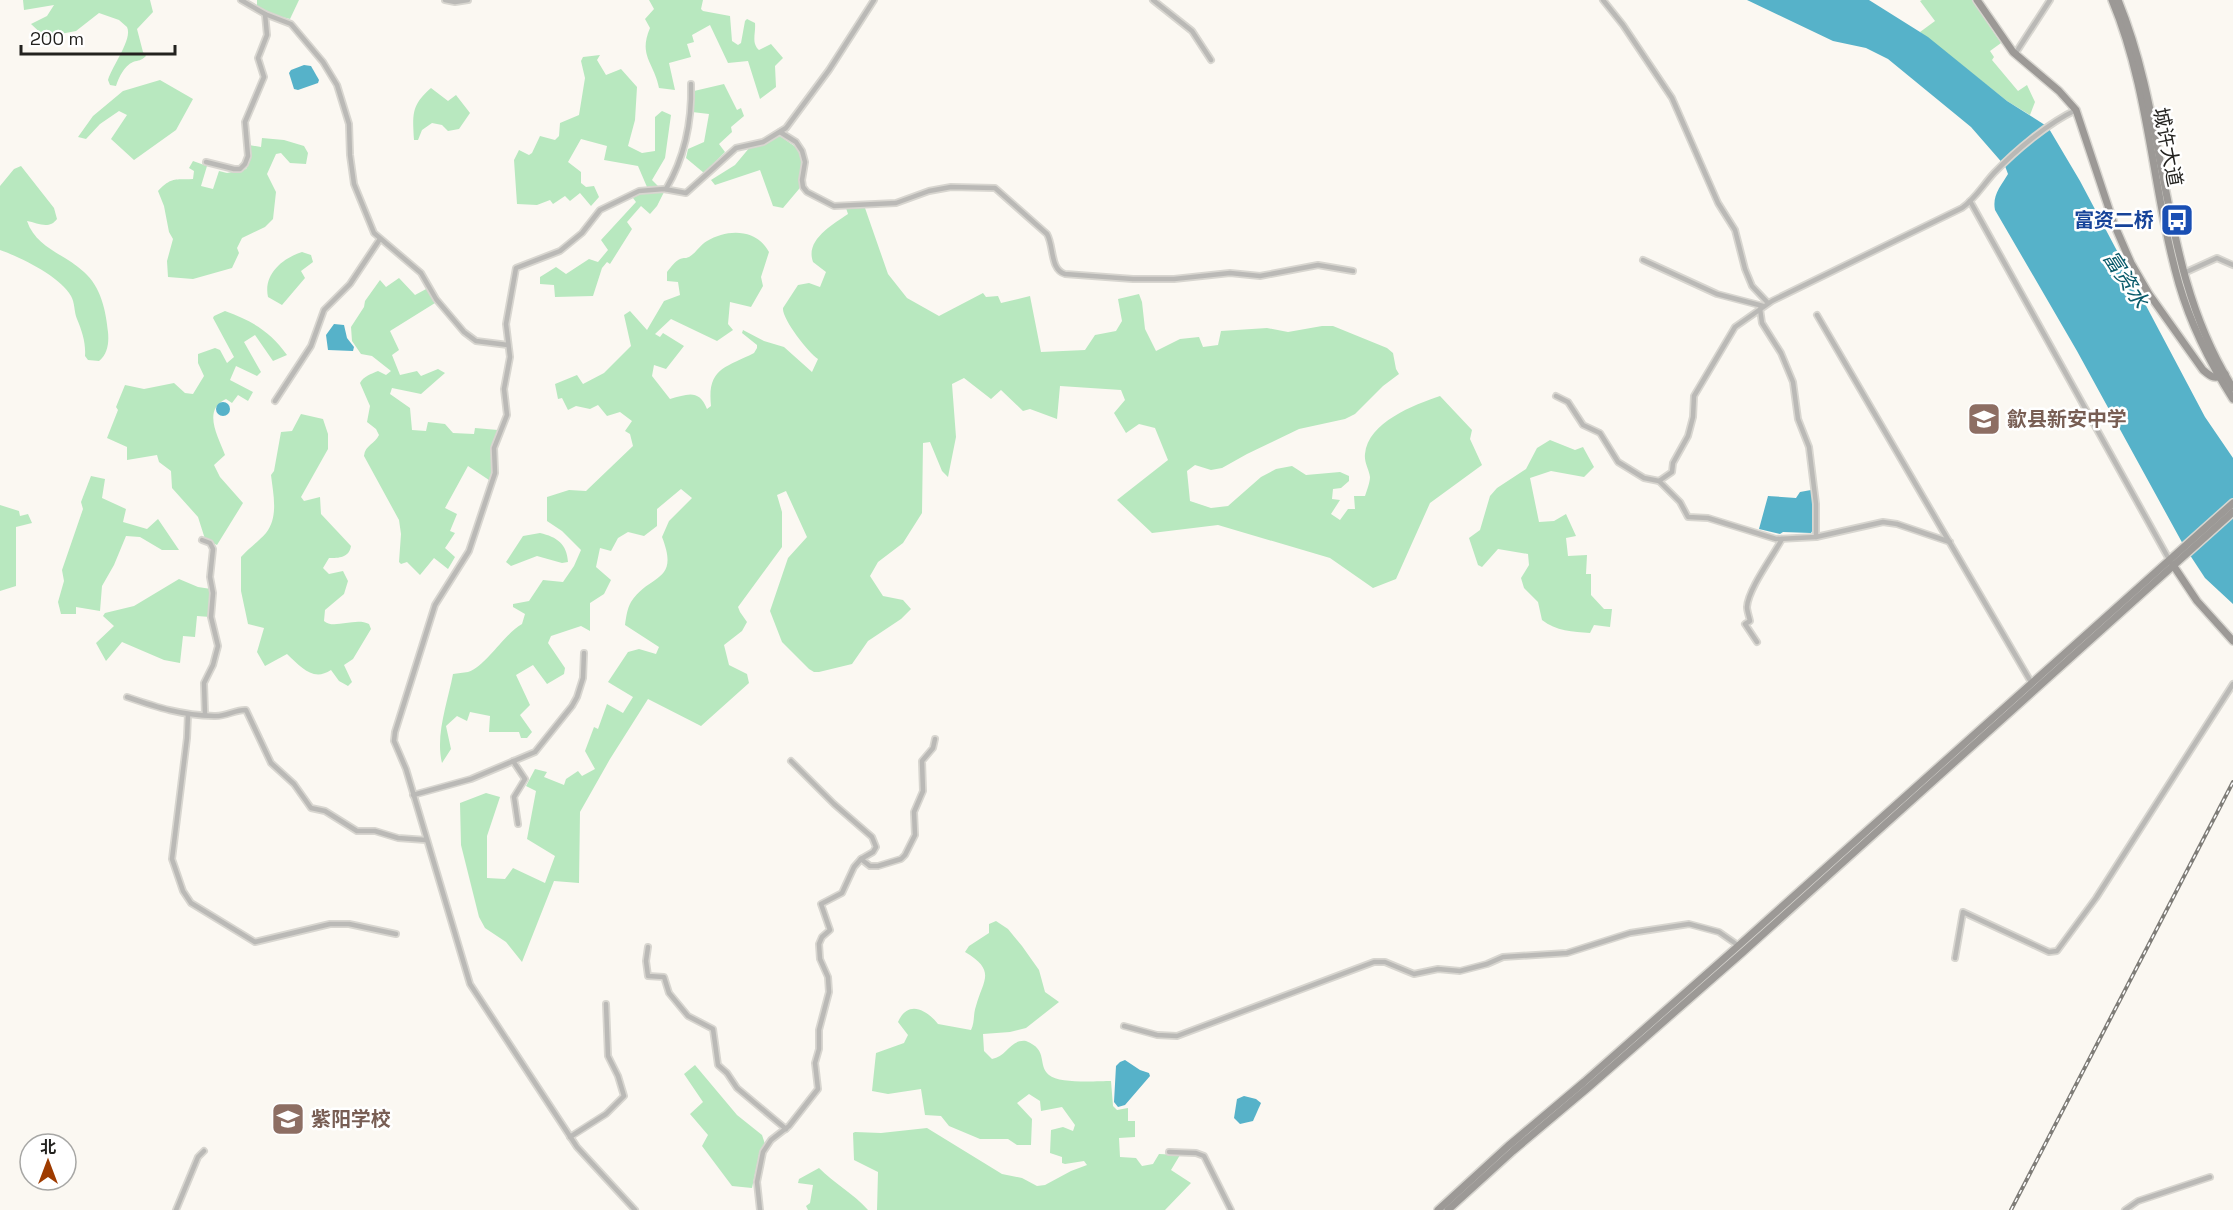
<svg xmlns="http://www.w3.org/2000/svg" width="2233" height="1210" font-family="'Space Grotesk','Noto Sans SC',sans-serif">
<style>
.green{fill:#b8e8bf}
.water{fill:#56b2c9}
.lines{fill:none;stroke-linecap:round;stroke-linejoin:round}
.street-casing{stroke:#d8d6d0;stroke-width:8}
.secondary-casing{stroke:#d8d6d0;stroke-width:10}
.street{stroke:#bab9b6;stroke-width:4.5}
.secondary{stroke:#9c9996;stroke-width:7}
.rail-casing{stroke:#7f7d78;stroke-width:4}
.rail{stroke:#fff;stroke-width:1.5;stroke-dasharray:4.5;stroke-linecap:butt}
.labels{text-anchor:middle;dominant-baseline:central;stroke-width:5;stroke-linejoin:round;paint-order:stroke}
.street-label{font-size:20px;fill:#23221f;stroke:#fff}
.transit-label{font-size:20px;font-weight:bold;fill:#164399;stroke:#fff;text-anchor:end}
.education-label{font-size:20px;font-weight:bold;fill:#785e54;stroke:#fff;text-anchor:start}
.water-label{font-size:21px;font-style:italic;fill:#095a6a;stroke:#fff}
</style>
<rect width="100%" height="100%" fill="#fbf8f2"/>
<g class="green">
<path d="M 23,0 L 150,0 L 153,12 L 137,29 L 143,52 L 146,56 C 141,61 139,60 133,62 C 124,66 119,77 116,86 L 110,85 L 108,80 C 112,66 133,39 127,27 L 119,20 L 99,13 L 76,31 L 45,37 L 31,24 L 47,16 L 54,5 L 24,10 Z"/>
<polygon points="257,0 299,0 290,19 274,15 257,7"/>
<path d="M 649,0 L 703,0 L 701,9 L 703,11 L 730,16 L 732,41 L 738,45 L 741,43 L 745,21 L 747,19 L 755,23 C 756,33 751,43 759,50 L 771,44 L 783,58 L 775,66 L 776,87 L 760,99 L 748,61 L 728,63 L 710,25 L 692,35 L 694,42 L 687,44 L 691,57 L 669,63 L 675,90 L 659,88 C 654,62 638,56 650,28 L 645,19 L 654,9 Z"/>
<polygon points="1922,0 1972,0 2001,43 1990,51 1994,57 1992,60 2018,91 2027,85 2035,102 2030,115 2007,101 1920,32 1935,21 1920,1"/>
<polygon points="600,55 597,60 606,75 621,69 637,87 635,120 628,146 642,153 655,151 655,117 662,111 671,115 665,158 652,180 658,186 647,187 638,166 604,160 607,146 581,139 568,162 581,172 581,183 586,187 594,186 599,197 591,206 580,193 570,201 565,196 553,204 550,200 537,205 517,204 514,160 519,150 529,155 532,153 540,136 555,140 559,136 560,123 579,115 585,78 581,61 583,57"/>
<polygon points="160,80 193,99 176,130 134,160 111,139 127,115 119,111 100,124 86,139 78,137 93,116 123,91"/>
<polygon points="724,84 737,110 741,108 744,116 731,127 732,132 719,144 725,152 704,173 686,158 688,149 704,142 709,114 692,112 694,91"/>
<path d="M 431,88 L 448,101 L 456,95 L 470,113 L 459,129 L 448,131 L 442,125 L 432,123 L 422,130 L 418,140 L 414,140 C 413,116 410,106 431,88 Z"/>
<polygon points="780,136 800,150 802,162 799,189 783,208 773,206 760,170 715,185 711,180 735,165 750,147 762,144"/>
<path d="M 262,138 L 284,140 L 304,146 L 308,153 L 306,164 L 290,163 L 281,153 L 276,154 L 267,174 L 276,192 L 273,219 L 265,227 L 242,238 L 237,248 L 239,253 L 232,268 L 193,279 L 168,277 L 167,261 L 173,239 L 169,232 L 164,206 L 158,191 C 172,176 176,180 193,179 L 194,171 L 189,168 L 193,161 L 207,166 L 201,186 L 213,189 L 219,171 L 227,173 L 246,169 L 249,164 L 249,145 L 261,147 Z"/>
<path d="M 21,166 L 54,208 L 57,219 C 49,230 38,223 27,221 C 36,248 65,254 84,272 C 101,287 106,311 108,332 C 109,342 108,354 99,361 L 88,360 L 85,356 C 86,343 82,331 77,319 C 74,312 75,303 71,296 C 61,277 20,257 0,250 L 0,186 L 14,169 Z"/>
<polygon points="661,190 664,192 657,206 650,214 641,206 627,222 632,229 610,264 607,262 602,268 593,296 555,297 554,285 540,284 540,277 556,267 566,274 589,259 598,262 608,250 601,240 636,202 633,198 642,193"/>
<path d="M 846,208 L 865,208 L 888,274 L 907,298 L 939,316 L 983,293 L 986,297 L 998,296 L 1001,303 L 1030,296 L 1041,352 L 1085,350 L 1095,335 L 1116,331 L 1122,321 L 1118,299 L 1139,294 L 1142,302 L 1145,329 L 1156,351 L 1180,339 L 1199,337 L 1203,347 L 1218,345 L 1221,331 L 1267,328 L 1288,332 L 1322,326 L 1333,326 L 1387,348 L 1393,353 L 1396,369 L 1399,374 L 1383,386 L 1355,414 L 1345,419 L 1299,429 L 1247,454 L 1222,468 L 1211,470 L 1195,465 L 1187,471 L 1190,501 L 1211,508 L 1228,506 L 1261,477 L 1276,469 L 1292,466 L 1306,475 L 1340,472 L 1349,476 L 1349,481 L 1341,488 L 1333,489 L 1332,499 L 1340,500 L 1331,514 L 1340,520 L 1348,509 L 1355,509 L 1354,496 L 1365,496 C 1367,490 1370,482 1370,477 C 1369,469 1364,463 1365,454 C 1368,422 1414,405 1440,396 L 1472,430 L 1470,439 L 1482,465 L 1430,503 L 1396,579 L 1373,588 L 1330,558 L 1218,525 L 1152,533 L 1117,500 L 1168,460 L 1155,428 L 1139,424 L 1126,433 L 1114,413 L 1125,400 L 1121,390 L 1060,386 L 1057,419 L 1030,409 L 1023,411 L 1001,390 L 991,399 L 964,378 L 952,384 L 956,437 L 948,477 L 942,471 L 930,442 L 923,443 L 922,513 L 903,543 L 878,562 L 870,576 L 883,596 L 903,600 L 911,609 L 901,619 L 868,641 L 852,664 L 819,672 L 814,672 L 809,669 L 782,642 L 770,611 L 788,558 L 807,537 L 786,491 L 777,495 L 782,512 L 782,547 L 738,607 L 740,612 L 747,622 L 742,631 L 724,645 L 729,665 L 747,674 L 749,683 L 701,726 L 648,699 L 610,759 L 580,812 L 579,883 L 554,881 L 522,962 L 506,942 L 485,928 L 479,917 L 461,845 L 460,803 L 486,793 L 500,797 L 487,836 L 487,878 L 505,879 L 513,868 L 545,883 L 555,856 L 527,839 L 536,791 L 526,786 L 535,769 L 547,772 L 544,777 L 564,785 L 566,779 L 578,771 L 582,776 L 595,769 L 585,751 L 594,727 L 598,729 L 607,704 L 623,713 L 633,697 L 608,682 L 628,652 L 639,649 L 656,654 L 659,647 L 625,625 C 626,618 627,609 631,602 C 650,573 680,583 662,537 L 669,521 L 692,498 L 681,489 L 657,509 L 657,526 L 644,536 L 628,532 L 618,538 L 611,551 L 600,548 L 596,567 L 611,580 L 604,594 L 590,603 L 590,631 L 581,626 L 551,636 L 548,643 L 565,668 L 564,674 L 547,684 L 533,665 L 516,675 L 530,705 L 520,715 L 532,732 L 527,738 L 521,738 L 519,732 L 489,732 L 490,716 L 470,712 L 467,721 L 457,716 L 446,726 L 451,749 L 442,763 C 435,735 448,701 453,674 C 458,673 463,673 468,672 C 487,665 503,635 522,624 L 525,614 L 513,607 L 513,604 L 529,601 L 543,580 L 563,582 L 574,566 L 581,550 L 562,531 L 547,521 L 547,497 L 569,490 L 586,491 L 633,446 L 630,434 L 625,431 L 632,421 L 620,412 L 607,416 L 598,405 L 590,409 L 576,406 L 568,410 L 562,398 L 558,399 L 555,384 L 577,375 L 583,384 L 604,373 L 631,346 L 624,315 L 630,311 L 647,330 L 664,301 L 680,295 L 678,282 L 667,281 L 667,272 C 671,267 675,261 680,259 C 685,257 684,259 689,257 C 696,253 700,245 707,241 C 727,229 756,228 769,252 L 761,277 L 763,286 L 751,307 L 730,302 L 728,324 L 733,330 L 717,341 L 671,319 L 655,334 L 660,337 L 663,333 L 684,346 L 666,369 L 654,365 L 652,376 L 670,399 C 688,394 699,389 707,409 L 711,406 C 707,368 725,368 754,353 L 757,348 L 757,345 L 742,333 L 743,330 L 764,341 L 784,347 L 812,372 L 818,359 C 808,352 782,319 783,308 L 798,285 L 809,283 L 820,287 L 826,272 L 813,262 C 805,240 832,225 848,214 Z"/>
<path d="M 302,252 L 311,255 L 313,262 L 301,271 L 305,278 L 282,305 L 268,297 C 263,274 283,258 302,252 Z"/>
<path d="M 399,278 L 415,295 L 428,288 L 435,303 L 390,331 L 399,350 L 392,355 L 400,375 L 417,371 L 421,376 L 438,369 L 445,373 L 421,394 L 392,388 L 390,394 L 410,408 L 412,430 L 426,431 L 428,422 L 445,424 L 453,433 L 474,434 L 475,428 L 498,430 L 491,449 L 493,468 L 489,480 L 468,466 L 445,508 L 457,514 L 450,531 L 455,533 L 445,548 L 455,557 L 448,569 L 434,558 L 420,575 L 407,562 L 401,564 L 399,562 L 401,534 L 399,520 L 364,456 C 365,445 375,444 379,435 L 376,429 L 367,422 L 370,406 L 360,383 C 364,376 371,374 378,371 L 386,375 L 391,371 L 372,356 L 361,354 L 352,341 L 351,327 L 364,307 L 365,301 L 380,280 L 386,287 Z"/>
<path d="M 225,311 C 252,321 270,331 287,355 L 273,361 L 255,335 L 244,342 L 261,372 L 257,376 L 236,366 L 230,380 L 253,392 L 248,401 L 238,395 L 232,403 L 226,399 C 202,410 218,436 225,455 L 214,465 L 220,477 L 243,503 L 217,545 L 205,539 L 198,517 L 172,488 L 171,471 L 159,462 L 157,455 L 127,460 L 127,447 L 107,438 L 118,410 L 116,407 L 125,385 L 144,389 L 174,383 L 185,393 L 193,394 L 204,376 L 198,363 L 198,354 L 215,348 L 220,350 L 227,363 L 234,357 L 213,318 L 214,316 Z"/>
<path d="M 301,414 L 323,419 L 328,434 L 328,449 L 301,497 L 304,501 L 320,497 L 321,514 L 351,546 C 349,558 339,558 329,558 L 323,568 L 329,574 L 343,571 L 348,581 L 344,594 L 325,610 L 324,621 C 333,630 355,617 369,624 L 371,629 L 353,659 L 344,665 L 352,682 L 348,686 L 339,681 L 331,670 C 313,682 301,667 287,654 L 265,666 L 257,652 L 264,628 L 248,624 L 241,591 L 241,557 C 249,548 259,541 266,533 C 279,517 273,493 271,475 L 274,471 L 281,432 L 292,431 Z"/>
<path d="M 1550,440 L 1575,450 L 1583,447 L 1594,467 L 1584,477 L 1551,471 L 1530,478 L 1539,522 L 1554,521 L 1566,514 L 1576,536 L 1566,538 L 1568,556 L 1587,555 L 1586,574 L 1591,574 L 1591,595 L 1604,609 L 1612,609 L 1610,627 L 1594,625 L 1590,633 C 1573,632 1556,631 1542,620 L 1538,602 L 1524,588 L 1521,578 L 1529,565 L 1528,554 L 1498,549 L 1482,567 L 1478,565 L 1469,538 L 1480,530 L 1490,496 L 1497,488 L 1526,469 L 1537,448 Z"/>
<polygon points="91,476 105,479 102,498 126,509 123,522 147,529 158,519 179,550 162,550 140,537 126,536 114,565 102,586 100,611 76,607 76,614 61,614 58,602 64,581 62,570 83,509 81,502"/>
<polygon points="0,505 19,511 20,516 28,514 32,523 16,527 16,586 0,591"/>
<path d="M 540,533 C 557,537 567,544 568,562 L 562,563 L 537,556 L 511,566 L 506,562 L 523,536 Z"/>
<polygon points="179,579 198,587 211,589 210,617 197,616 195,637 183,636 180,663 164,660 122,642 106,661 96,643 114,626 103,616 105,613 134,606"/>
<path d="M 996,921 L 1008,929 L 1022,946 L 1039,970 L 1045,992 L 1059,1002 L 1026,1028 L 1010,1032 L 983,1034 L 984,1051 L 992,1059 C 1007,1057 1010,1039 1026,1041 C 1049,1050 1037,1065 1049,1075 C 1059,1084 1097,1081 1111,1081 L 1113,1106 L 1117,1110 L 1128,1108 L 1128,1121 L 1135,1121 L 1135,1137 L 1119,1138 L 1120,1157 L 1136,1158 L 1142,1166 L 1153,1164 L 1159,1154 L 1180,1155 L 1171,1170 L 1191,1183 L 1165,1210 L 877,1210 L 878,1172 L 854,1160 L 853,1133 L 855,1132 L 881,1133 L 927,1128 L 1002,1174 L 1022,1178 L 1037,1186 L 1045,1185 L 1071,1171 L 1087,1165 L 1084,1161 L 1065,1164 L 1062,1163 L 1062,1157 L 1050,1153 L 1051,1130 L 1063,1127 L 1073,1131 L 1075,1125 L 1062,1107 L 1041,1111 L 1040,1101 L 1029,1094 L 1017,1103 L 1032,1119 L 1031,1145 L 1017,1145 L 1008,1139 L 980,1139 L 949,1126 L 941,1116 L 925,1115 L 921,1089 L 888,1094 L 872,1091 L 876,1053 L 904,1043 L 908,1035 L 898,1022 C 908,999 927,1010 938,1024 L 971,1030 C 975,1022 973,1014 976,1006 C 983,980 997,971 965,952 L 969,946 L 989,933 L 989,924 Z"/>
<polygon points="695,1065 737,1115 762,1135 765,1144 760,1150 752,1188 732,1186 702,1146 708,1135 690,1114 703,1102 684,1074"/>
<path d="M 819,1168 C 834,1183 854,1194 868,1210 L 808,1210 L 806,1206 L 810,1203 L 813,1185 L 798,1183 L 799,1179 Z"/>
</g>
<g class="water">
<path d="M 1747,0 L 1869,0 L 1928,37 L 2007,101 L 2048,127 L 2080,181 L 2205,417 L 2233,458 L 2233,604 L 2205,578 L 2184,546 L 2077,351 L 1995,210 C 1992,195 2001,186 2008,174 L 2005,166 L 1971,127 L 1888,59 L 1866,48 L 1833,41 Z"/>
<polygon points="304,65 311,66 319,80 318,83 298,90 294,89 289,73 291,70"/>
<polygon points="334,324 344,325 347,338 354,347 353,351 328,350 326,335"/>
<circle cx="223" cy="409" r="7"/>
<polygon points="1811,490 1813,493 1814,528 1811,533 1783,532 1780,534 1759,529 1768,496 1796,498 1800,492"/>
<polygon points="1125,1060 1140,1070 1149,1073 1150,1076 1125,1105 1118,1107 1114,1102 1116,1066 1120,1062"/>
<polygon points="1244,1096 1256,1099 1261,1103 1253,1121 1240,1124 1234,1118 1237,1099"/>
</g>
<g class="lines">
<g class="street-casing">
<g id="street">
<polyline points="241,0 265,14 291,24 323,62 337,85 349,124 350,155 354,184 374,233 421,273 436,299 464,332 476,341 508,345"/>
<polyline points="445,0 455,2 468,0"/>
<polyline points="1153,0 1192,31 1211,60"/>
<polyline points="1603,0 1623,25 1672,98 1718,203 1735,230 1745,269 1752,286 1768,303"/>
<polyline points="2015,54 2050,0"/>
<path d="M 780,132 L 796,142 L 802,151 L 805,162 L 802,180 L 803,187 L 807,192 L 834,206 L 896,203 L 929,191 L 951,187 L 995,188 L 1047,234 C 1054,246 1050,270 1065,274 L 1133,279 L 1174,279 L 1230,273 L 1260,276 L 1318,265 L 1353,271"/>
<polyline points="206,162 234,169 240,169 245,164 248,156 245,122 264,77 258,58 267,35 265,14"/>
<path d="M 666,189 C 685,157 692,122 691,84"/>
<polyline points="1970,201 2170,561"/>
<polyline points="1643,260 1717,294 1763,306"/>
<polyline points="2184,273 2217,258 2233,265"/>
<polyline points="1760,309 1762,323 1781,353 1793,382 1798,419 1809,447 1816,504 1816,537"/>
<polyline points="1817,315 2031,682"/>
<polyline points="1556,396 1568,402 1583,425 1600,433 1618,462 1644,478 1659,481 1680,502 1688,517 1708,518 1776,539 1816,537 1883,522 1897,524 1950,542"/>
<polyline points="275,401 311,346 324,310 350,284 380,239"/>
<path d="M 1659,481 L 1672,472 L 1673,463 L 1688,436 L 1693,417 L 1694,396 L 1735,327 L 1772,301 L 1962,208 C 1975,199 1983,185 1994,173 C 2015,151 2048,123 2076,110"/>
<polyline points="202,540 210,543 213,549 210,577 213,593 211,617 218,646 213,665 204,683 205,715"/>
<path d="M 1757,642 L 1745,624 L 1750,621 C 1749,616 1747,611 1747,607 C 1748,589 1773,556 1782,539"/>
<path d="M 127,697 C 159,708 181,715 214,716 C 226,717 236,709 246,710 L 271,763 L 294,784 L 311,808 L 325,811 L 357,831 L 375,831 L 398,838 L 426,840"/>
<polyline points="188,714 187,738 172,859 183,891 191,903 255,942 330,924 349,924 396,934"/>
<polyline points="513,761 525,779 514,797 518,824"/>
<polyline points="413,795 471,779 535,752 572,706 577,697 583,678 584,653"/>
<polyline points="861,859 870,866 878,866 901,859 905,855 915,835 914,812 923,791 922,761 933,748 935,739"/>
<polyline points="648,947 646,961 648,976 664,977 669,993 688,1016 713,1029 718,1065 727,1073 737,1088 786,1129"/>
<polyline points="1955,958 1963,912 2049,952 2057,951 2096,898 2233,684"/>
<polyline points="1124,1026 1157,1035 1177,1036 1374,962 1385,962 1414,974 1438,969 1460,971 1487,964 1503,957 1567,953 1630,933 1689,924 1719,932 1739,946"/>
<polyline points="570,1137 606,1114 624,1096 618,1076 608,1056 606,1004"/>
<polyline points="1169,1152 1196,1153 1204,1156 1231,1210"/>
<polyline points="176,1210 198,1157 204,1151"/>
<polyline points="635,1210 577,1147 470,984 406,769 394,741 395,732 435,605 469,551 495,473 494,448 507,415 504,389 510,357 506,324 516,268 560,251 582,233 600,210 639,191 664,189 686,193 736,148 763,142 786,128 829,70 874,0"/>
<polyline points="760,1210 757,1182 763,1152 771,1140 789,1126 818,1089 815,1063 819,1049 819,1030 829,992 828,977 820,959 819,944 822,937 830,930 821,904 842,893 854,867 861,859 873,852 876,847 872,837 834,804 791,761"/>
<polyline points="2125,1210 2138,1201 2210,1177"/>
</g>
</g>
<g class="secondary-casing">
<g id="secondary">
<path d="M 1977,0 L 2013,52 L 2059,91 L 2076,110 L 2114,224 L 2131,263 L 2149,294 L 2203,370 C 2211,377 2215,380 2225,374"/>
<path d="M 2112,0 C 2150,91 2152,190 2179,284 C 2191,325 2210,363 2233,399"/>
<path d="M 2118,0 C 2170,126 2158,270 2233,388"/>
<polyline points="2173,565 2197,601 2233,641"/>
<polyline points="1438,1210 1508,1146 1584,1082 1737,947 2233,503"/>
<polyline points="1448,1210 1513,1151 1589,1087 1742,953 2233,512"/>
</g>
</g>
<use href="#street" class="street"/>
<use href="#secondary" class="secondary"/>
<g class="rail-casing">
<polyline id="rail" points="2011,1210 2233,782"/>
</g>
<use href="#rail" class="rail"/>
</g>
<defs>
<g id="bus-square" transform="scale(1.725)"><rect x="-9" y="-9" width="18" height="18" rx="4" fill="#1a4fb4" stroke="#fff"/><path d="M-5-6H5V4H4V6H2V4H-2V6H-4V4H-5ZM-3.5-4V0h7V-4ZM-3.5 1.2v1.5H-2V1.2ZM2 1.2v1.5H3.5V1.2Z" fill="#fff"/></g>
<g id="school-square" transform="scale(1.725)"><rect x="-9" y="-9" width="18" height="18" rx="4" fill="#8d6e63" stroke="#fff"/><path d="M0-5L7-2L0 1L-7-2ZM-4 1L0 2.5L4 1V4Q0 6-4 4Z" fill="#fff"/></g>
</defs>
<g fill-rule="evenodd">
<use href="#bus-square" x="2177" y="220"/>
<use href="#school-square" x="1984" y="419"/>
<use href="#school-square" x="288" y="1119"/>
</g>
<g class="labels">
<g class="street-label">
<text transform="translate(2168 147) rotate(79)">城许大道</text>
</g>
<g class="transit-label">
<text x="2154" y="220">富资二桥</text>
</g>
<g class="education-label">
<text x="2007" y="419">歙县新安中学</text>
<text x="311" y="1119">紫阳学校</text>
</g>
<g class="water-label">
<text transform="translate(2126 279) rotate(57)">富资水</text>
</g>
</g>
<g transform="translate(48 1162)"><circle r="28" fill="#ffffff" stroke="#a7a7a5" stroke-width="1.5"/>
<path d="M0-4.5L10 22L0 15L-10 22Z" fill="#9e3b00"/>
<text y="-9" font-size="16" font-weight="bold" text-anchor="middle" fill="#23221f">北</text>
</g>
<path d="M21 45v9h154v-9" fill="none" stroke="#23221f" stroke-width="3"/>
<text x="30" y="45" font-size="18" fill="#23221f" stroke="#ffffff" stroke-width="4.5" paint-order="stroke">200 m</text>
</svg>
